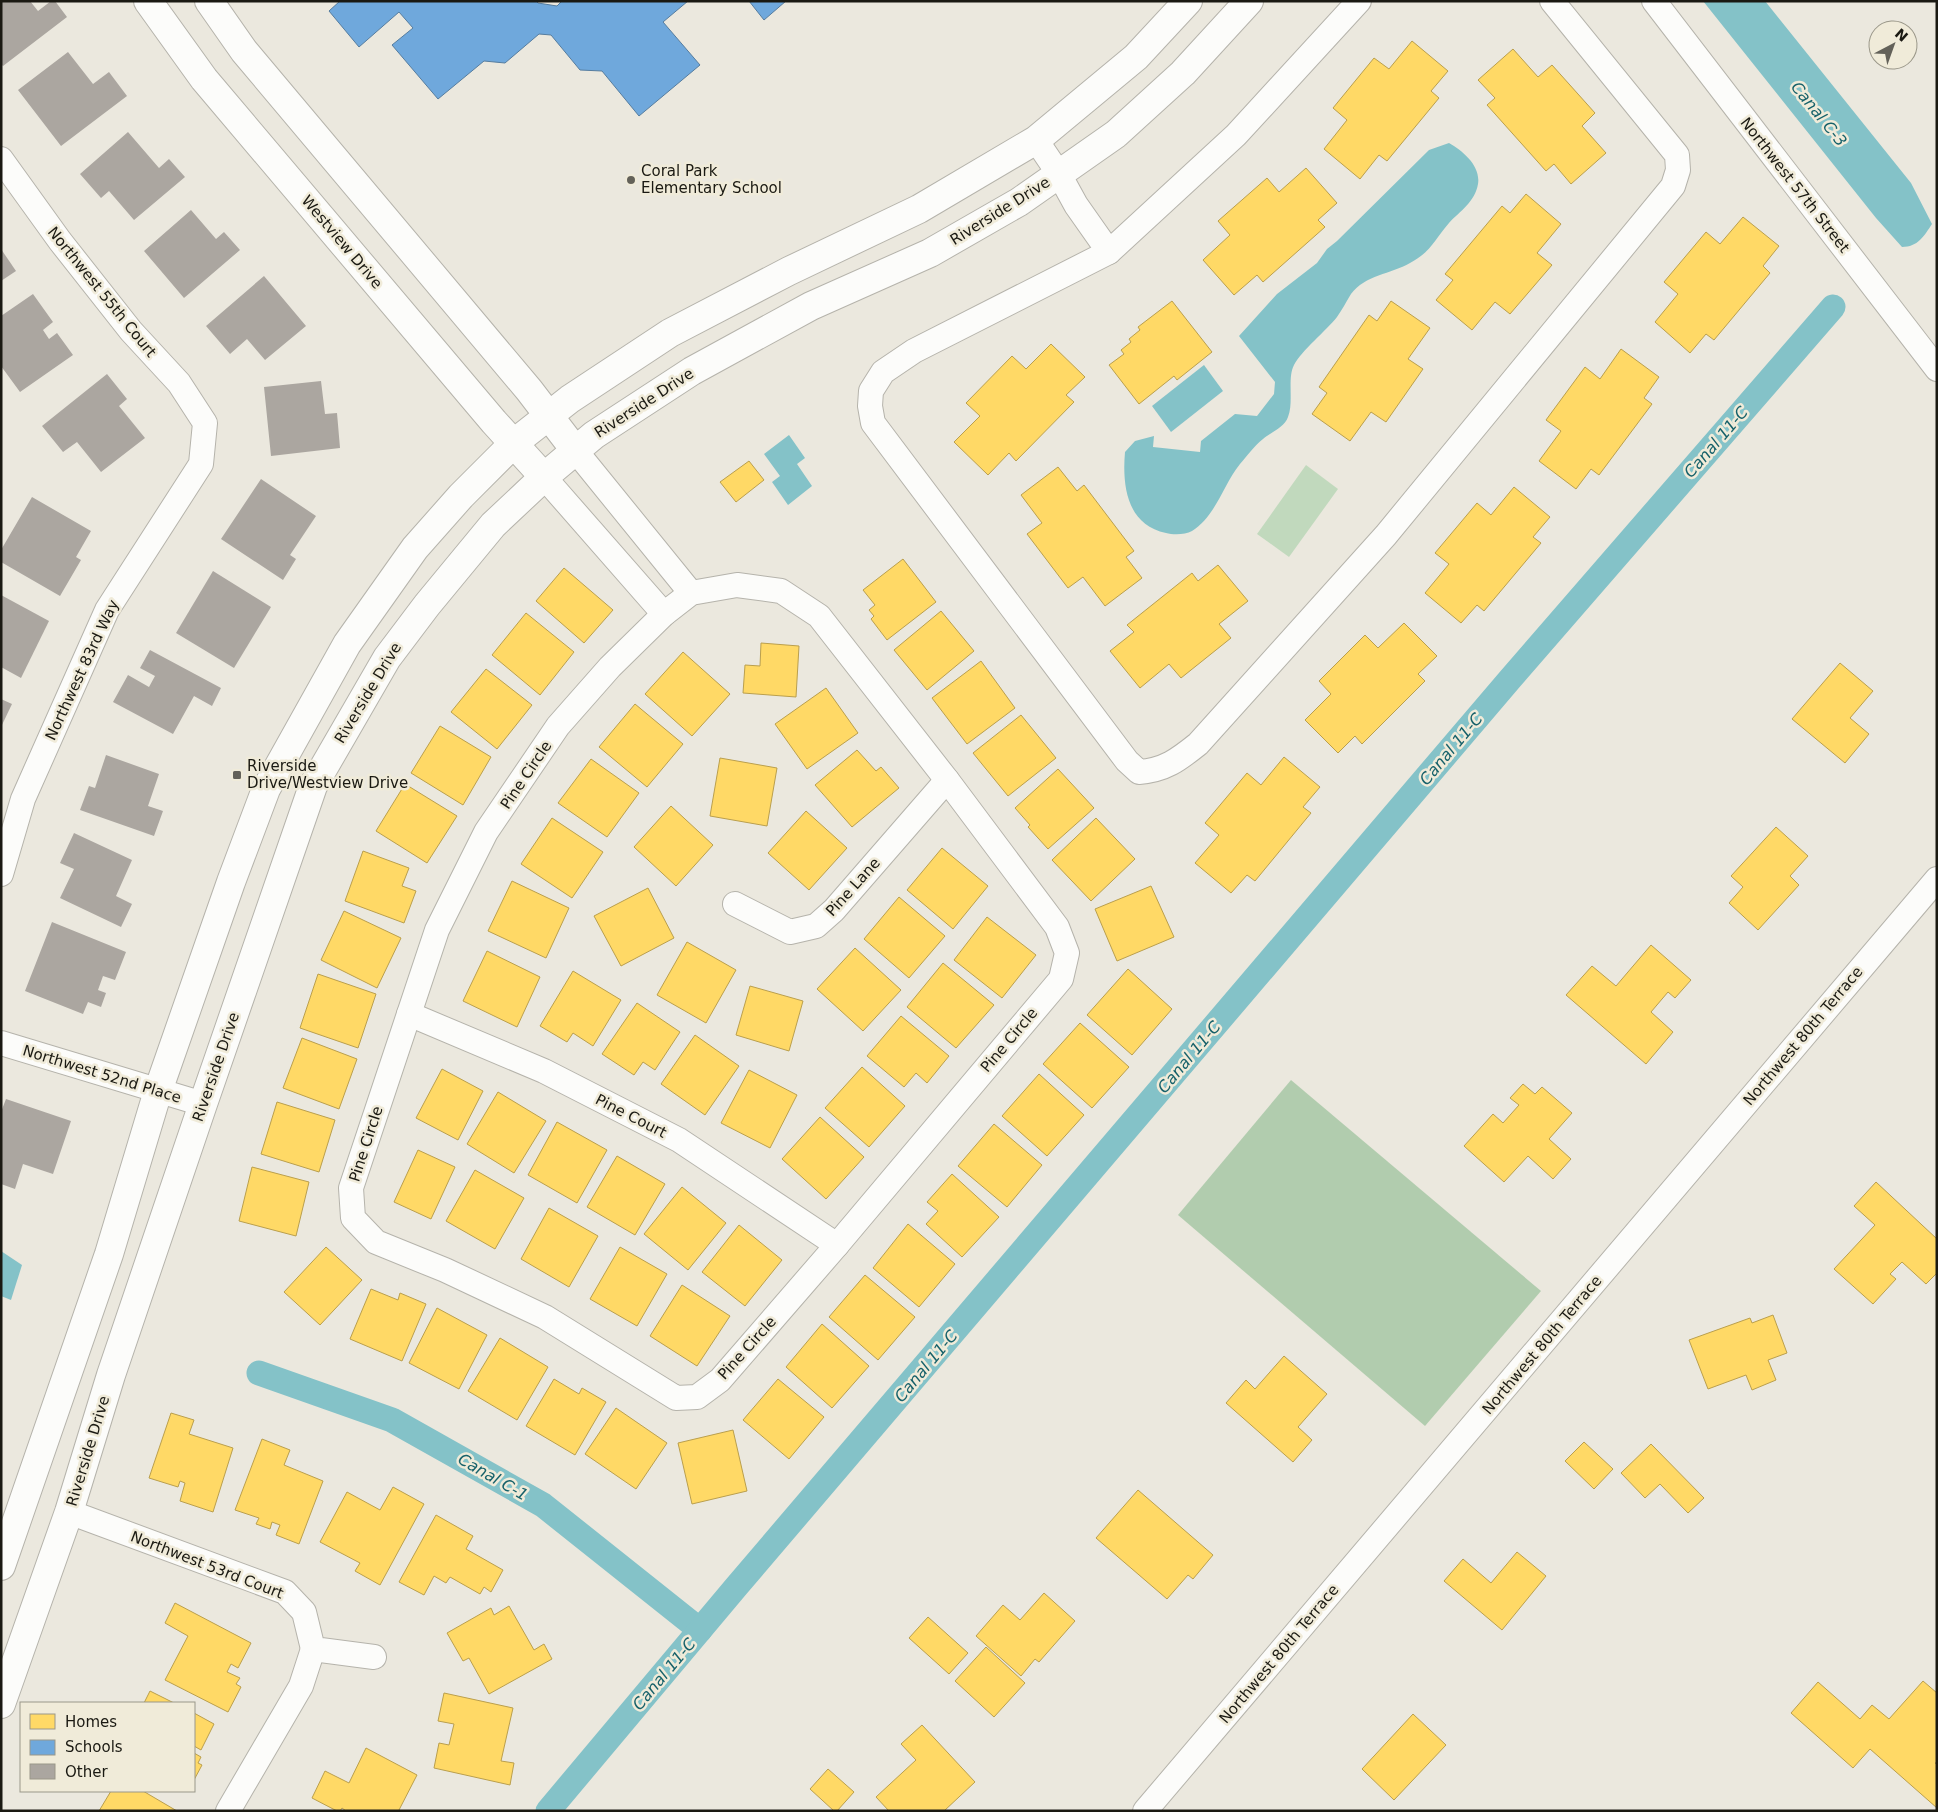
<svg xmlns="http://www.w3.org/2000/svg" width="1938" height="1812" font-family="'DejaVu Sans',sans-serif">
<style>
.green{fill:#c1d9bd}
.forest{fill:#b1ccae}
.water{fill:#84c2c8}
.homes{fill:#ffd966;stroke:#ba9f4d}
.schools{fill:#6fa8dc;stroke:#567d9f}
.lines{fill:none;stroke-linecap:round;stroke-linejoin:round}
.canal{stroke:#84c2c8;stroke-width:25}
.building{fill:#aba6a0}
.street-casing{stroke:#b5b3ab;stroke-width:26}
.secondary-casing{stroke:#b5b3ab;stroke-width:30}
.street{stroke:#fcfcfa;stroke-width:24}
.secondary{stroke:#fcfcfa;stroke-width:28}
.poi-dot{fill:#636159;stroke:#f0ebd9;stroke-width:2}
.labels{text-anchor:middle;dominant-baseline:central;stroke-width:5;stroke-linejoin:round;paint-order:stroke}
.poi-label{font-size:15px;fill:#1a1912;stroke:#f0ebd9;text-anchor:start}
.street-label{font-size:15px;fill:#1a1912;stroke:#f0ebd9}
.water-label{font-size:16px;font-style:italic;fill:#16616a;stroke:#f0ebd9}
</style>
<rect width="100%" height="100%" fill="#ebe8de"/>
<polygon class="green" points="1306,465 1338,489 1289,557 1257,534"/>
<polygon class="forest" points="1291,1080 1541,1291 1425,1426 1178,1215"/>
<g class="water">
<path d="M 1703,1 L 1765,1 L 1911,183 L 1932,224 C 1924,236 1918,247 1902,247 L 1876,218 Z"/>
<path d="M 1449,143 C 1463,151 1481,166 1478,184 C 1475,202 1460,211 1449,223 C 1435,239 1431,252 1410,263 C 1391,274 1365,275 1351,294 C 1346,302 1342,310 1337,317 C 1326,331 1302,350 1294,365 C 1287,378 1294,403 1288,417 C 1284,428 1271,432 1263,439 C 1254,446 1247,456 1240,464 C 1223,485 1216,516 1192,531 C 1185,535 1173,535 1166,533 C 1127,525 1122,486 1125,452 L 1135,441 L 1154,436 L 1153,447 L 1200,452 L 1201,441 L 1235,414 L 1257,416 L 1274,394 L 1275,382 L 1239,336 L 1277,294 L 1317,263 L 1327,249 L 1337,241 L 1429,150 Z"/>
<polygon points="1204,365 1223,391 1171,432 1152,406"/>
<polygon points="789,435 805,458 797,464 812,486 788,505 772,482 780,476 764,454"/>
<polygon points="1,1251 22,1265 11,1300 1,1296"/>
</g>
<g class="homes">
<polygon points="1412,41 1448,71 1431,91 1439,98 1387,161 1379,155 1360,179 1324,149 1347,120 1333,108 1374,58 1389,69"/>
<polygon points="1513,49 1538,77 1552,65 1595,113 1582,126 1606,153 1571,184 1554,164 1546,171 1487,105 1495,98 1478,80"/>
<polygon points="1306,168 1337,203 1318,220 1325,227 1263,282 1257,275 1234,295 1203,260 1230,235 1218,221 1267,178 1279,192"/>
<polygon points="1526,194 1561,224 1537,253 1552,265 1510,314 1495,302 1472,330 1436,300 1453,280 1445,274 1502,206 1510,213"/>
<polygon points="1743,217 1779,246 1763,266 1770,273 1714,340 1706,334 1690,353 1655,322 1678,294 1664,282 1706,232 1720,244"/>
<polygon points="1172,301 1212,352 1177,380 1174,376 1139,404 1109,365 1124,354 1121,350 1131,342 1129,339 1140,330 1138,327"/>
<polygon points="1391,301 1430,328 1408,359 1423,369 1386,422 1371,412 1350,441 1312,414 1327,393 1319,387 1369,315 1377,321"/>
<polygon points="1051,344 1085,377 1066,395 1074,402 1016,461 1009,453 988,475 954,442 980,416 966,403 1012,356 1026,369"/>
<polygon points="1621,349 1659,377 1644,398 1652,404 1599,475 1591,469 1576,489 1539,461 1561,431 1546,420 1585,367 1600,379"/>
<polygon points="749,461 764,480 736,502 720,482"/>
<polygon points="1058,467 1077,491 1084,485 1134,551 1126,557 1142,578 1105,606 1083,577 1068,588 1027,534 1042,523 1021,495"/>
<polygon points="1514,487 1550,517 1533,537 1541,543 1484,611 1477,605 1461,623 1425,593 1449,564 1435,553 1477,503 1491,515"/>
<polygon points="903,559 936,602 887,640 871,619 874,616 869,610 875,605 863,590"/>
<polygon points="1218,565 1248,601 1219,624 1231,638 1181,678 1169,664 1140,688 1110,651 1134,632 1127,625 1192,573 1198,581"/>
<polygon points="564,568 613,610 584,643 536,601"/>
<polygon points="941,611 974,651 927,690 894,650"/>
<polygon points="526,613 574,652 540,695 492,655"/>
<polygon points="1404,623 1437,656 1418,674 1425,681 1362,744 1355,736 1338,753 1305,720 1331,694 1319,681 1365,635 1378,648"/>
<polygon points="761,643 799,646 796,697 743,693 745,665 760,666"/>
<polygon points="683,652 730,694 692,736 645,694"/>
<polygon points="981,661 1015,708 967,744 932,698"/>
<polygon points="1840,663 1873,691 1850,718 1869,734 1845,763 1792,719"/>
<polygon points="486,669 532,705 497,749 451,712"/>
<polygon points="826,688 858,733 807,769 775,724"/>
<polygon points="635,704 683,744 647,787 599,747"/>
<polygon points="1021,715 1056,758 1008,796 973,753"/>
<polygon points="440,726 491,757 463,805 411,773"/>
<polygon points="857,750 876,771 881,767 899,788 852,827 815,785"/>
<polygon points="1284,757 1320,787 1303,807 1311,813 1255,881 1247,875 1231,893 1195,863 1219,835 1205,823 1247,773 1261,785"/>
<polygon points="720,758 777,768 767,826 710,816"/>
<polygon points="591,759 639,793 607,837 558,803"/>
<polygon points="1058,769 1094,808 1048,849 1028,827 1030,825 1015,808"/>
<polygon points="405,784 457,816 427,863 376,831"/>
<polygon points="671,806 713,845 676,886 634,847"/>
<polygon points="806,811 847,848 809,890 768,853"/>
<polygon points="552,818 603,852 572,898 521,864"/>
<polygon points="1096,818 1135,859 1091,901 1052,860"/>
<polygon points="1776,827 1808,856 1790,876 1799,885 1758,930 1729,903 1743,887 1731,876"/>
<polygon points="942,848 988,886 953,929 907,890"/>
<polygon points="363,851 409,868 402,886 416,891 404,923 345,901"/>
<polygon points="512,881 569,908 546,958 488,931"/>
<polygon points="1151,886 1174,937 1117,961 1095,909"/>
<polygon points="648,888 674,938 621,966 594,916"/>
<polygon points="899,897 945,936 909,978 864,939"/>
<polygon points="344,911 401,938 377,988 321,960"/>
<polygon points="987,917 1036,955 1002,998 954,960"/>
<polygon points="687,942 736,970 706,1023 657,995"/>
<polygon points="1651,945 1691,980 1675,998 1668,992 1651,1012 1673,1032 1646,1064 1566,995 1592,966 1616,986"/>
<polygon points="855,948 901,990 863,1031 817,989"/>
<polygon points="487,951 540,977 517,1027 463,1001"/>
<polygon points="943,963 994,1005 956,1048 907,1007"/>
<polygon points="1128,969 1172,1009 1132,1055 1087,1015"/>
<polygon points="573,971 621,1000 593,1046 573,1033 567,1042 540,1026"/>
<polygon points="318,974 376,994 358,1048 300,1028"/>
<polygon points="750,986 803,1001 789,1051 736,1035"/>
<polygon points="637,1003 680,1032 655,1070 643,1062 634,1075 602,1054"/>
<polygon points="901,1016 949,1056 927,1083 916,1073 904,1087 867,1056"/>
<polygon points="1080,1023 1129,1067 1092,1108 1043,1064"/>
<polygon points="695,1035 739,1066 705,1115 661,1084"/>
<polygon points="302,1038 357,1059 339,1109 283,1088"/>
<polygon points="862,1067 905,1106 869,1147 825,1108"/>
<polygon points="442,1069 483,1091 458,1140 416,1118"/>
<polygon points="749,1070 797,1095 770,1148 721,1123"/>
<polygon points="1039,1074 1084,1115 1047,1156 1002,1116"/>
<polygon points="1523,1084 1535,1094 1542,1087 1572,1113 1549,1139 1571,1159 1553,1179 1528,1156 1504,1182 1464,1146 1493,1114 1503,1123 1519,1105 1510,1098"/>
<polygon points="498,1092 546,1121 514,1173 467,1144"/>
<polygon points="277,1102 335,1120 319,1172 261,1154"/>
<polygon points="820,1117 864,1157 826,1199 782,1159"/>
<polygon points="557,1122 607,1150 577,1203 528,1175"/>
<polygon points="994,1124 1042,1165 1007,1207 958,1166"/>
<polygon points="418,1150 455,1167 431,1219 394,1202"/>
<polygon points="617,1156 665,1184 635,1235 587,1207"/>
<polygon points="252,1167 309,1182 296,1236 239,1221"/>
<polygon points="475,1170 524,1198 495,1249 446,1221"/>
<polygon points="952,1174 999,1217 962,1257 926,1224 938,1211 927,1202"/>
<polygon points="1876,1182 1937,1239 1937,1273 1926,1284 1902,1262 1890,1274 1896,1279 1873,1304 1834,1269 1875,1225 1854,1206"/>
<polygon points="682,1187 726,1223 688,1270 644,1234"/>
<polygon points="549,1208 598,1236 569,1287 521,1259"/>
<polygon points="908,1224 955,1264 919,1307 873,1268"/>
<polygon points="739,1225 782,1260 745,1306 702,1272"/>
<polygon points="326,1247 362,1280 320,1325 284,1292"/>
<polygon points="620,1247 667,1274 637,1326 590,1299"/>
<polygon points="865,1275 915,1317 878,1360 829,1317"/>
<polygon points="682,1285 730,1316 697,1366 650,1336"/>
<polygon points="371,1289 398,1300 400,1293 426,1304 402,1361 350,1339"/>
<polygon points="437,1308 487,1335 459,1389 409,1363"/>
<polygon points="1773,1315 1787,1353 1768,1360 1776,1380 1752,1390 1746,1375 1708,1389 1689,1340 1750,1318 1752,1323"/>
<polygon points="822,1324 869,1366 832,1408 786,1367"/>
<polygon points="500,1338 548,1367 517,1420 468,1391"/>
<polygon points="1284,1356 1327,1394 1298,1427 1312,1440 1293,1462 1226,1403 1246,1380 1255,1389"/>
<polygon points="554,1379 579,1394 582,1388 606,1402 575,1455 526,1426"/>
<polygon points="778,1379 824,1417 789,1459 743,1420"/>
<polygon points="616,1408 667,1443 636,1489 585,1454"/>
<polygon points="171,1413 194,1420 189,1434 233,1448 213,1512 180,1501 185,1483 180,1481 178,1487 149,1478"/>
<polygon points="733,1430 747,1491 692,1504 678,1443"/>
<polygon points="262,1439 290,1450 284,1465 323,1481 299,1544 276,1535 280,1525 272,1522 270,1529 256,1524 259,1518 235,1510"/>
<polygon points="1584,1442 1613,1469 1594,1489 1565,1461"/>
<polygon points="1651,1444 1704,1498 1688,1513 1660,1484 1645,1498 1621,1473"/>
<polygon points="393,1487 424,1504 380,1585 355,1571 360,1563 320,1542 347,1492 380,1510"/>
<polygon points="1138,1490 1213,1555 1193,1579 1188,1575 1167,1599 1096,1538"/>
<polygon points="436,1515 473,1536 466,1549 503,1570 491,1592 484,1587 480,1594 450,1577 446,1583 434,1576 424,1595 399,1582"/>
<polygon points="1517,1552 1546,1576 1502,1630 1444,1581 1463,1559 1491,1583"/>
<polygon points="1044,1593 1075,1621 1039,1662 1035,1659 1021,1676 976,1636 1003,1605 1020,1620"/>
<polygon points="175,1603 251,1643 238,1668 231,1664 227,1672 240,1678 236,1684 241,1687 228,1712 165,1680 188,1636 165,1623"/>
<polygon points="509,1606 534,1650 544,1644 552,1659 489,1694 469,1658 463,1661 447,1633 491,1608 494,1615"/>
<polygon points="928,1617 968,1653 949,1674 909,1638"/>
<polygon points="986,1647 1025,1683 994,1717 955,1681"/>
<polygon points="1923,1681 1937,1693 1937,1762 1935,1763 1937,1765 1937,1808 1870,1749 1853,1768 1791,1713 1818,1682 1860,1719 1872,1705 1889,1719"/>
<polygon points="150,1691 174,1703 144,1703"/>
<polygon points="444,1693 513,1708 501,1761 514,1763 510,1785 434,1768 439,1743 449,1745 454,1724 438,1721"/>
<polygon points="194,1713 214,1724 201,1750 194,1746"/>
<polygon points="1413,1714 1446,1745 1394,1800 1362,1769"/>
<polygon points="922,1725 975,1782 944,1811 889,1811 876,1797 916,1760 901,1744"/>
<polygon points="366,1748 417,1775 399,1810 401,1811 346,1811 342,1808 340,1811 337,1811 312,1798 325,1771 349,1783"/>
<polygon points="194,1753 201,1757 198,1763 202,1765 194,1780"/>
<polygon points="828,1769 854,1792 837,1811 834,1811 810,1789"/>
<polygon points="111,1791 143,1791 177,1811 99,1811"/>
</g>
<g class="schools">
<polygon points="340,1 536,1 538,3 557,6 562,1 688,1 663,22 700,65 639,116 602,71 580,70 551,35 539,34 505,63 484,61 438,99 392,45 413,28 399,12 359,47 329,11"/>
<polygon points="749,1 786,1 764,20"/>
</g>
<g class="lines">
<g class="canal">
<polyline points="259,1373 392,1420 543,1505 700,1630"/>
<polyline points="548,1811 736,1587 1511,678 1833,307"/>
</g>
</g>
<g class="building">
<polygon points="1,1 30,1 38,11 51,1 55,1 67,17 3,66 1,64"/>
<polygon points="68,52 93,84 109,72 127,96 61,146 18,90"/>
<polygon points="128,132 159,168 169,159 185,177 134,220 109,191 101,198 80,174"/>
<polygon points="191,210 216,239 224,232 240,250 184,298 144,251"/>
<polygon points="1,249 16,271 1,281"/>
<polygon points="264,276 306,326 265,360 247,339 230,354 206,326"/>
<polygon points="33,294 53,322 43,330 49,339 57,333 73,355 20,392 1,366 1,316"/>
<polygon points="107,374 127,399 119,406 145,438 101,472 77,442 63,452 42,426"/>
<polygon points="321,381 325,414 337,413 340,448 271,456 264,387"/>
<polygon points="261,479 316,516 290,555 296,559 283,580 221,539"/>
<polygon points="32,497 91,531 76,557 81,560 60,596 1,562 1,550"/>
<polygon points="213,571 271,607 234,668 176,633"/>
<polygon points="1,595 49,621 21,678 1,667"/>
<polygon points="150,650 221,688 212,706 194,696 173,734 113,702 128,675 149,687 155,676 140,668"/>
<polygon points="1,699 12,704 1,727"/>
<polygon points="106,755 159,774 148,806 163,811 154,836 80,810 89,786 95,788"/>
<polygon points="74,833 132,860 116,896 132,904 121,927 60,898 74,869 60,863"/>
<polygon points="52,922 126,952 115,980 103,976 98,990 106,993 101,1007 88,1002 83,1014 25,991"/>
<polygon points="6,1099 71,1121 53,1174 23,1164 15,1189 1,1184 1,1112"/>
</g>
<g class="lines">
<g class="street-casing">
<g id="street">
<path d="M 1359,1 L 1236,135 L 1109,252 L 914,351 L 883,372 L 871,391 L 870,406 L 873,423 L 1127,761 L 1139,772 C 1165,770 1178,760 1198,744 L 1386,535 L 1673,186 L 1678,170 L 1677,155 L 1552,1"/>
<polyline points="1654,1 1937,369"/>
<polyline points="1036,140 1059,174 1076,205 1109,252"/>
<polyline points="1,159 60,241 131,331 179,383 205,423 201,464 107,610 23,799 1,874"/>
<polyline points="575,450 691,593"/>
<polyline points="544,477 664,614"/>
<polygon points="737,585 781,591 819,616 947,780 1057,927 1067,953 1061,979 837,1245 720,1380 697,1397 676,1398 545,1317 445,1270 376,1242 353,1218 351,1188 437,930 486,832 558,726 610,667 664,614 691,593"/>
<polyline points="735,904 790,932 816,926 834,910 947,780"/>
<polyline points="409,1014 544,1071 679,1140 837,1245"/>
<polyline points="1,1043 203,1104"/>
<polyline points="69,1512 285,1592 304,1612 313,1649 374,1657"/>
<polyline points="228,1811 301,1686 313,1649"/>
<polyline points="1145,1811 1937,879"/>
</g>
</g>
<g class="secondary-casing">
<g id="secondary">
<polyline points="148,1 204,79 494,422 544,477"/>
<polyline points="209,1 244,51 529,390 575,450"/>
<polyline points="1,1566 109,1254 158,1091 231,882 266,789 347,644 415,548 461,496 514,443 570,399 670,333 789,271 919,209 1036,140 1136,57 1188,1"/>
<polyline points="1,1704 69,1512 111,1375 203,1104 313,786 387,658 427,605 493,525 544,477 594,435 692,371 811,306 930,253 1019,202 1116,134 1183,73 1249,1"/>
</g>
</g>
<use href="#street" class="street"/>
<use href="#secondary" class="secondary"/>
</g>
<g class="poi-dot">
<circle cx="631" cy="180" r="5"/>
<rect x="232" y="770" width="10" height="10" rx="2.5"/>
</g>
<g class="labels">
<g class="poi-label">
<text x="641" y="171">Coral Park<tspan x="641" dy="17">Elementary School</tspan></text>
<text x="247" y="766">Riverside<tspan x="247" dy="17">Drive/Westview Drive</tspan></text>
</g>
<g class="street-label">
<text transform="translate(1795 185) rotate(52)">Northwest 57th Street</text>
<text transform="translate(1000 211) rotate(-32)">Riverside Drive</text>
<text transform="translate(342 242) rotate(50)">Westview Drive</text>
<text transform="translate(102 292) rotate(51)">Northwest 55th Court</text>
<text transform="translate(644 403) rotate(-33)">Riverside Drive</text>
<text transform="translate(82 670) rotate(-65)">Northwest 83rd Way</text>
<text transform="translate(368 693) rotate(-59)">Riverside Drive</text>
<text transform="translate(526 775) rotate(-56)">Pine Circle</text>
<text transform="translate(853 887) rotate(-48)">Pine Lane</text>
<text transform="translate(1803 1036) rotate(-50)">Northwest 80th Terrace</text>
<text transform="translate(1009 1040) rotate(-50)">Pine Circle</text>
<text transform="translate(216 1067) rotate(-71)">Riverside Drive</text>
<text transform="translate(102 1074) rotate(17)">Northwest 52nd Place</text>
<text transform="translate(631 1116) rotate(27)">Pine Court</text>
<text transform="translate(366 1144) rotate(-72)">Pine Circle</text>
<text transform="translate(1542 1345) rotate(-50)">Northwest 80th Terrace</text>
<text transform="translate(747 1348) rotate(-48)">Pine Circle</text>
<text transform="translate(88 1451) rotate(-73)">Riverside Drive</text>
<text transform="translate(207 1565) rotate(21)">Northwest 53rd Court</text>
<text transform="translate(1279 1654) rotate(-50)">Northwest 80th Terrace</text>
</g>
<g class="water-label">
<text transform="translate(1819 114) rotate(51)">Canal C-3</text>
<text transform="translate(1716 442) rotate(-49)">Canal 11-C</text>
<text transform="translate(1451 749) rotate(-50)">Canal 11-C</text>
<text transform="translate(1189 1057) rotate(-50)">Canal 11-C</text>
<text transform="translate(926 1366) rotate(-50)">Canal 11-C</text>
<text transform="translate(493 1477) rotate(30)">Canal C-1</text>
<text transform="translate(664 1674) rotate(-50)">Canal 11-C</text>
</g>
</g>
<rect width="1938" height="1812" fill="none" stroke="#1a1912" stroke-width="5"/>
<rect x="20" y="1702" width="175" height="90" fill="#f0ebd9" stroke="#9a9789"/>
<rect x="30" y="1714" width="25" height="15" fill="#ffd966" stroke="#9a9789"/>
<text x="65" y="1727" font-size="15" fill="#1a1912">Homes</text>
<rect x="30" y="1740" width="25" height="15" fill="#6fa8dc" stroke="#9a9789"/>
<text x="65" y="1752" font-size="15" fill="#1a1912">Schools</text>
<rect x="30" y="1764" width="25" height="15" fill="#aba6a0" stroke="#9a9789"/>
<text x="65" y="1777" font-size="15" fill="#1a1912">Other</text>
<g transform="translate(1893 45) rotate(41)"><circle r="24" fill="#f0ebd9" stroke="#9a9789"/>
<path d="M0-4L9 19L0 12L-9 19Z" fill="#636159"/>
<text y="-8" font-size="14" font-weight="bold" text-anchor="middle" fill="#1a1912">N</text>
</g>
</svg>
